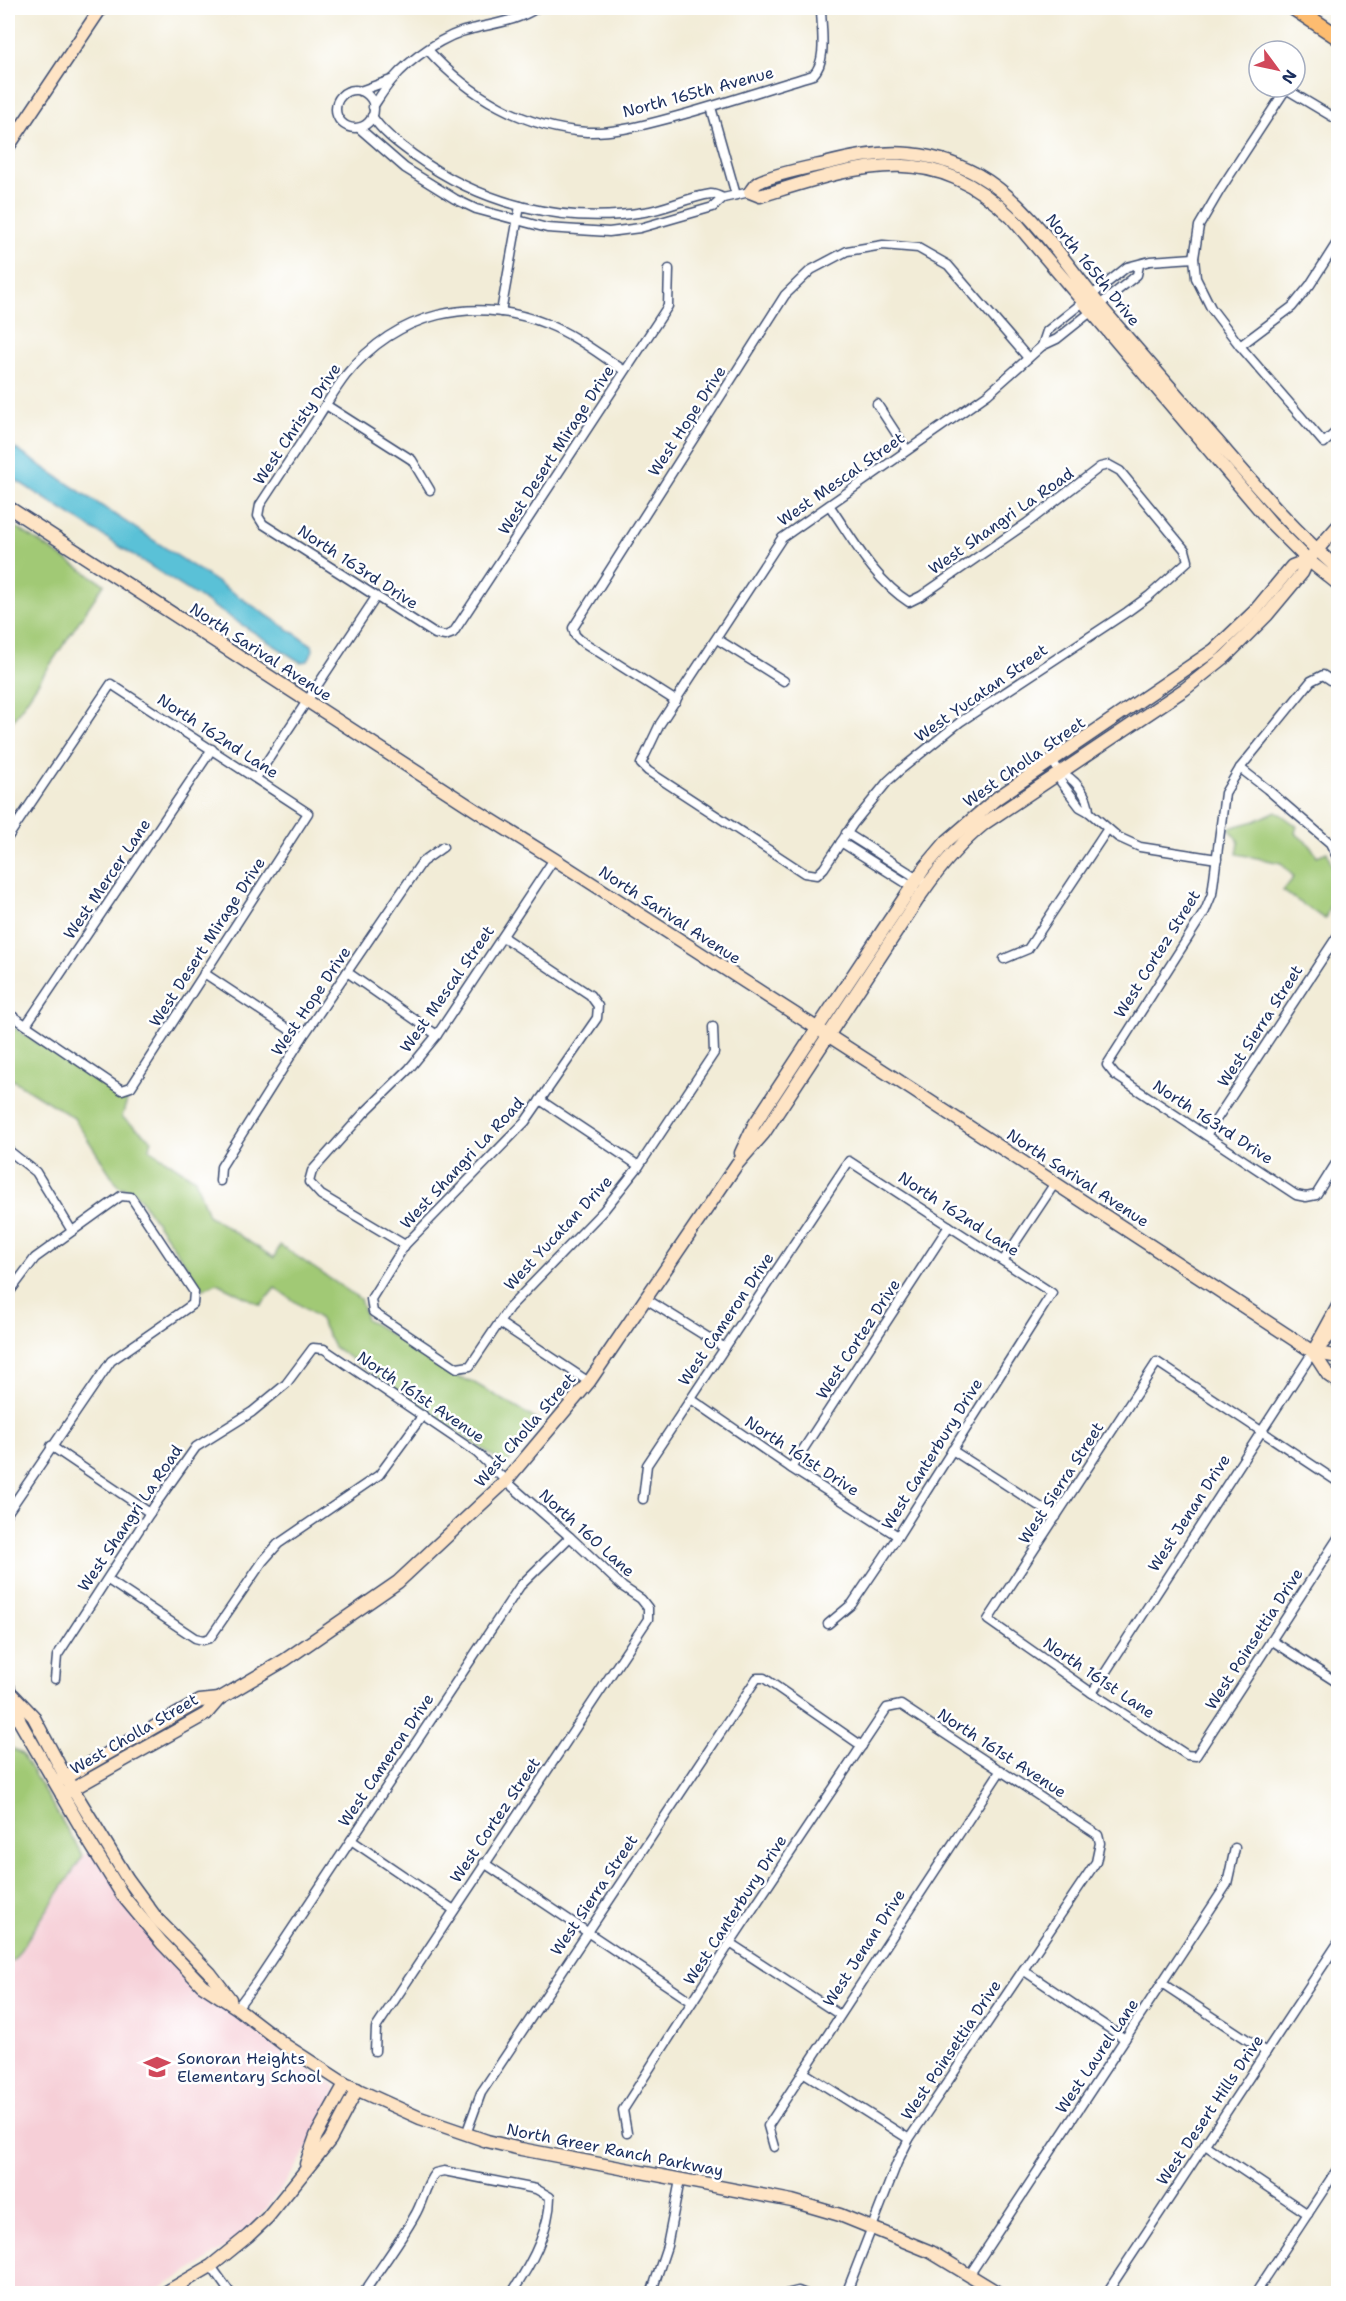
<svg xmlns="http://www.w3.org/2000/svg" width="1346" height="2301" font-family="'Shantell Sans',sans-serif">
<style>
.built{fill:#f6cfd7}
.green{fill:#a1c974;stroke:#5e7c69;stroke-width:1.5}
.water{fill:#5ac1d7;stroke:#3a789a;stroke-width:1.5}
.lines{fill:none;stroke-linecap:round;stroke-linejoin:round}
.street-casing{stroke:#3b4b70;stroke-width:11}
.secondary-casing{stroke:#3b4b70;stroke-width:15}
.highway-casing{stroke:#3b4b70;stroke-width:18}
.street{stroke:#fff;stroke-width:8}
.secondary{stroke:#fee4c5;stroke-width:12}
.highway{stroke:#fdbc6f;stroke-width:15}
.labels{text-anchor:middle;dominant-baseline:central;stroke-width:5;stroke-linejoin:round;paint-order:stroke}
.street-label{font-size:16px;fill:#1b2f5e;stroke:#fff}
.poi-label{font-size:16px;fill:#1b2f5e;stroke:#fff;text-anchor:start}
</style>
<rect width="100%" height="100%" fill="#fff"/>
<filter id="ink" filterUnits="userSpaceOnUse"><feTurbulence type="fractalNoise" baseFrequency=".0167" numOctaves="2"/><feDisplacementMap in="SourceGraphic" scale="12" xChannelSelector="R" yChannelSelector="G"/><feConvolveMatrix kernelMatrix="1 2 1 2 8 2 1 2 1" color-interpolation-filters="sRGB"/></filter>
<filter id="wash" filterUnits="userSpaceOnUse"><feTurbulence type="fractalNoise" baseFrequency=".008" numOctaves="4" result="noise"/><feDisplacementMap in="SourceGraphic" scale="24" xChannelSelector="R" yChannelSelector="G"/><feGaussianBlur stdDeviation="1.35" result="paint"/><feColorMatrix in="noise" values="0 0 0 0 0 0 0 0 0 0 0 0 0 0 0 0 0 1.4 0 .05"/><feComposite in="paint" operator="in"/></filter>
<g filter="url(#wash)">
<rect width="100%" height="100%" fill="#f2ecd7"/>
<polygon class="built" points="91,1851 202,1990 285,2054 334,2085 336,2091 309,2147 285,2184 258,2218 235,2240 202,2264 151,2294 10,2294 8,2289 8,1970 83,1856"/>
<g class="green">
<polygon points="8,522 104,584 8,728"/>
<polygon points="1276,811 1297,826 1295,833 1310,845 1317,856 1327,852 1338,883 1325,919 1283,891 1294,877 1281,863 1237,854 1239,842 1229,828 1255,821"/>
<polygon points="8,1024 127,1100 122,1117 152,1140 149,1149 195,1179 208,1215 274,1258 280,1245 360,1299 366,1319 461,1379 471,1381 539,1421 506,1465 334,1347 319,1318 275,1288 261,1305 217,1283 203,1289 135,1192 118,1186 74,1118 8,1077"/>
<polygon points="8,1746 22,1754 83,1856 13,1961 8,1961"/>
</g>
<polygon class="water" points="8,444 312,645 313,650 308,661 300,662 8,475"/>
</g>
<g filter="url(#ink)">
<g class="lines">
<g class="street-casing">
<g id="street">
<path d="M 428,50 C 469,96 524,128 587,132 C 611,133 636,127 659,121 C 711,108 762,90 813,75 C 828,61 821,27 821,8"/>
<circle cx="355" cy="109" r="19"/>
<polyline points="360,91 391,80"/>
<path d="M 373,107 C 379,98 385,88 392,80 C 410,59 445,34 472,29 C 496,23 517,21 537,8"/>
<polyline points="711,107 736,195"/>
<path d="M 372,116 C 383,133 399,144 415,156 C 481,204 563,225 644,212 C 667,209 688,197 711,194 C 715,194 719,196 723,198"/>
<polyline points="1338,120 1286,89 1220,190 1199,226 1194,258 1196,278 1211,308 1240,346 1324,443 1338,430"/>
<polyline points="359,128 405,168 455,199 476,209 547,228 609,232 640,228 713,207 723,198 750,192"/>
<polyline points="501,312 520,206"/>
<polyline points="1042,346 1047,331 1127,267 1150,261 1194,258"/>
<polyline points="1240,346 1292,307 1310,285 1338,241"/>
<path d="M 625,371 C 600,355 575,335 547,324 C 473,295 397,312 346,375 C 336,388 327,403 318,417 C 299,446 279,476 260,505 L 258,516 L 263,524 L 435,634 L 445,636 L 453,633 L 668,306 L 669,269"/>
<polyline points="877,404 907,450"/>
<polyline points="326,405 412,460 430,490"/>
<path d="M 829,505 C 852,538 874,580 909,602 L 921,596 L 1027,523 L 1100,467 L 1109,465 L 1120,471 L 1185,550 L 1188,561 L 1149,596 L 1127,612 L 960,722 L 899,771 L 888,781 L 853,824 L 824,868 L 817,875 L 804,873 L 648,771 L 641,764 L 660,724 L 782,538 L 988,394 L 1042,346 L 1057,339 L 1137,275 L 1139,265"/>
<polyline points="717,639 784,681"/>
<polyline points="1338,685 1323,675 1311,681 1240,768 1225,793 1212,894 1205,911 1107,1065 1115,1075 1296,1195 1306,1197 1316,1195 1338,1160"/>
<polyline points="676,701 580,640 575,635 573,628 785,295 811,270 847,251 883,245 918,248 948,265 1028,358"/>
<polyline points="1053,761 1059,772 1061,782 1080,807 1089,812 1118,837 1140,847 1217,859"/>
<polyline points="1240,768 1267,789 1330,843 1338,859"/>
<path d="M 1059,772 C 1074,777 1089,796 1089,812"/>
<polyline points="256,778 376,597"/>
<polyline points="846,833 922,881"/>
<polyline points="8,837 111,684 308,813 131,1087 122,1090 114,1085 8,1013"/>
<polyline points="841,842 914,888"/>
<polyline points="503,937 590,995 598,1006 597,1018 525,1122 405,1245 371,1299 373,1312 457,1368 470,1366 509,1308 604,1210 639,1166 714,1053 713,1027"/>
<polyline points="1004,959 1028,949 1107,830"/>
<polyline points="347,972 437,1035"/>
<polyline points="204,973 302,1038"/>
<polyline points="26,1025 212,749"/>
<polyline points="540,1100 639,1166"/>
<polyline points="1206,1135 1338,935"/>
<polyline points="8,1150 36,1172 72,1231"/>
<polyline points="220,1181 221,1167 302,1038 422,862 443,847"/>
<polyline points="405,1245 321,1195 309,1182 312,1171 363,1114 409,1069 437,1035 554,859"/>
<polyline points="1003,1261 1055,1183"/>
<polyline points="8,1294 35,1258 121,1196 131,1197 194,1292 193,1304 111,1361 8,1512"/>
<polyline points="646,1299 725,1348"/>
<polyline points="500,1323 589,1382"/>
<polyline points="691,1399 791,1468 898,1536"/>
<polyline points="51,1446 150,1513"/>
<polyline points="952,1450 1056,1517"/>
<polyline points="791,1468 949,1226"/>
<polyline points="1338,1482 1157,1362 988,1620 1092,1693 1187,1755 1196,1756 1338,1538"/>
<polyline points="643,1499 647,1465 849,1161 1052,1293 898,1536 852,1604 828,1624"/>
<polyline points="108,1580 195,1638 203,1640 210,1638 263,1561 278,1544 379,1475 423,1415"/>
<polyline points="1271,1640 1338,1683"/>
<polyline points="55,1679 57,1656 155,1505 196,1447 252,1412 286,1384 313,1348 324,1349 477,1453 506,1481 570,1537 623,1587 641,1599 648,1608 648,1619 376,2028 375,2051"/>
<polyline points="1092,1693 1313,1352"/>
<polyline points="351,1840 454,1910"/>
<polyline points="484,1863 692,2002"/>
<polyline points="730,1943 840,2015"/>
<polyline points="1023,1970 1125,2039"/>
<polyline points="1163,1984 1266,2052"/>
<polyline points="237,2008 258,1980 520,1586 570,1537"/>
<polyline points="803,2072 909,2139"/>
<polyline points="627,2133 623,2110 730,1943 887,1708 901,1705 1098,1835 1100,1843 1096,1862 909,2139 897,2163 846,2294"/>
<polyline points="466,2134 481,2093 757,1678 764,1678 862,1746"/>
<polyline points="1205,2145 1308,2214"/>
<polyline points="774,2147 768,2126 1001,1770"/>
<polyline points="211,2266 231,2294"/>
<polyline points="970,2274 1227,1884 1235,1848"/>
<path d="M 363,2294 C 380,2268 400,2242 415,2215 C 423,2202 425,2185 435,2173 L 444,2171 L 536,2189 L 550,2197 C 550,2231 530,2266 511,2294"/>
<polyline points="651,2294 667,2246 680,2180"/>
<polyline points="786,2294 798,2291 806,2294"/>
<polyline points="1106,2294 1338,1943"/>
<polyline points="1255,2294 1338,2168"/>
</g>
</g>
<g class="secondary-casing">
<g id="secondary">
<polyline points="8,147 101,8"/>
<polyline points="8,507 477,811 554,859 899,1081 1313,1352 1338,1357"/>
<path d="M 1338,569 C 1293,530 1256,486 1217,441 C 1178,396 1139,352 1101,307 C 1065,263 1028,203 978,175 C 926,147 880,149 824,164 C 806,168 775,174 759,182 C 755,184 752,189 750,192 L 760,196 C 856,167 930,137 1012,218 L 1271,523 L 1308,560 L 1338,584"/>
<polyline points="741,1153 754,1125 817,1029 925,867 947,841 997,798 1214,650 1254,612 1292,566 1308,560 1338,526"/>
<polyline points="1321,1345 1338,1326"/>
<polyline points="1313,1352 1338,1306"/>
<polyline points="1313,1352 1328,1375 1338,1382"/>
<polyline points="8,1686 20,1722 90,1843 123,1896 162,1943 202,1985 237,2008 285,2045 345,2084 420,2118 487,2141 521,2149 792,2201 840,2215 931,2252 1000,2294"/>
<polyline points="13,1695 33,1716 66,1778 127,1878 157,1919 210,1973 230,1999"/>
<polyline points="61,1780 200,1701 219,1699"/>
<path d="M 62,1795 L 206,1714 L 219,1699 L 285,1660 L 398,1582 L 506,1481 L 589,1382 L 737,1164 L 764,1133 L 922,893 C 940,867 960,843 985,823 L 1185,689 L 1225,657 L 1267,615 L 1302,573 L 1308,560"/>
<polyline points="306,2164 316,2136 345,2084"/>
<polyline points="163,2294 211,2266 248,2236 267,2218 330,2140 357,2089"/>
</g>
</g>
<g class="highway-casing">
<polyline id="highway" points="1294,8 1338,37"/>
</g>
<use href="#street" class="street"/>
<use href="#secondary" class="secondary"/>
<use href="#highway" class="highway"/>
</g>
</g>
<defs>
<g id="school-bare" transform="scale(2.07)"><path d="M0-5L7-2L0 1L-7-2ZM-4 1L0 2.5L4 1V4Q0 6-4 4Z" fill="#d1495b" stroke="#fff" stroke-width="2.5" paint-order="stroke"/></g>
</defs>
<g fill-rule="evenodd">
<use href="#school-bare" x="157" y="2067"/>
</g>
<g class="labels">
<g class="street-label">
<text transform="translate(698 92) rotate(-15)">North 165th Avenue</text>
<text transform="translate(1093 270) rotate(51)">North 165th Drive</text>
<text transform="translate(687 421) rotate(-57)">West Hope Drive</text>
<text transform="translate(297 424) rotate(-56)">West Christy Drive</text>
<text transform="translate(556 450) rotate(-57)">West Desert Mirage Drive</text>
<text transform="translate(841 479) rotate(-35)">West Mescal Street</text>
<text transform="translate(1001 521) rotate(-35)">West Shangri La Road</text>
<text transform="translate(358 567) rotate(33)">North 163rd Drive</text>
<text transform="translate(261 652) rotate(33)">North Sarival Avenue</text>
<text transform="translate(981 693) rotate(-35)">West Yucatan Street</text>
<text transform="translate(218 736) rotate(33)">North 162nd Lane</text>
<text transform="translate(1024 762) rotate(-35)">West Cholla Street</text>
<text transform="translate(107 879) rotate(-56)">West Mercer Lane</text>
<text transform="translate(670 915) rotate(33)">North Sarival Avenue</text>
<text transform="translate(207 942) rotate(-57)">West Desert Mirage Drive</text>
<text transform="translate(1157 954) rotate(-58)">West Cortez Street</text>
<text transform="translate(447 989) rotate(-55)">West Mescal Street</text>
<text transform="translate(311 1001) rotate(-56)">West Hope Drive</text>
<text transform="translate(1260 1026) rotate(-57)">West Sierra Street</text>
<text transform="translate(1213 1122) rotate(33)">North 163rd Drive</text>
<text transform="translate(462 1163) rotate(-47)">West Shangri La Road</text>
<text transform="translate(1078 1178) rotate(33)">North Sarival Avenue</text>
<text transform="translate(959 1214) rotate(33)">North 162nd Lane</text>
<text transform="translate(558 1233) rotate(-47)">West Yucatan Drive</text>
<text transform="translate(726 1319) rotate(-56)">West Cameron Drive</text>
<text transform="translate(858 1339) rotate(-57)">West Cortez Drive</text>
<text transform="translate(421 1397) rotate(34)">North 161st Avenue</text>
<text transform="translate(525 1430) rotate(-49)">West Cholla Street</text>
<text transform="translate(932 1454) rotate(-58)">West Canterbury Drive</text>
<text transform="translate(802 1456) rotate(33)">North 161st Drive</text>
<text transform="translate(1061 1483) rotate(-57)">West Sierra Street</text>
<text transform="translate(1189 1513) rotate(-57)">West Jenan Drive</text>
<text transform="translate(130 1518) rotate(-56)">West Shangri La Road</text>
<text transform="translate(587 1533) rotate(42)">North 160 Lane</text>
<text transform="translate(1254 1639) rotate(-57)">West Poinsettia Drive</text>
<text transform="translate(1099 1678) rotate(34)">North 161st Lane</text>
<text transform="translate(134 1734) rotate(-30)">West Cholla Street</text>
<text transform="translate(1002 1753) rotate(33)">North 161st Avenue</text>
<text transform="translate(386 1760) rotate(-56)">West Cameron Drive</text>
<text transform="translate(495 1820) rotate(-56)">West Cortez Street</text>
<text transform="translate(594 1895) rotate(-56)">West Sierra Street</text>
<text transform="translate(735 1910) rotate(-57)">West Canterbury Drive</text>
<text transform="translate(864 1948) rotate(-57)">West Jenan Drive</text>
<text transform="translate(951 2050) rotate(-56)">West Poinsettia Drive</text>
<text transform="translate(1097 2056) rotate(-56)">West Laurel Lane</text>
<text transform="translate(1210 2110) rotate(-56)">West Desert Hills Drive</text>
<text transform="translate(615 2150) rotate(11)">North Greer Ranch Parkway</text>
</g>
<g class="poi-label">
<text x="177" y="2058">Sonoran Heights<tspan x="177" dy="18">Elementary School</tspan></text>
</g>
</g>
<rect width="1346" height="2301" fill="none" stroke="#fff" stroke-width="30"/>
<g transform="translate(1277 69) rotate(123)"><circle r="28" fill="#ffffff" stroke="#a4acbf" stroke-width="1.5"/>
<path d="M0-4.5L10 22L0 15L-10 22Z" fill="#d1495b"/>
<text y="-9" font-size="16" font-weight="bold" text-anchor="middle" fill="#1b2f5e">N</text>
</g>
</svg>
